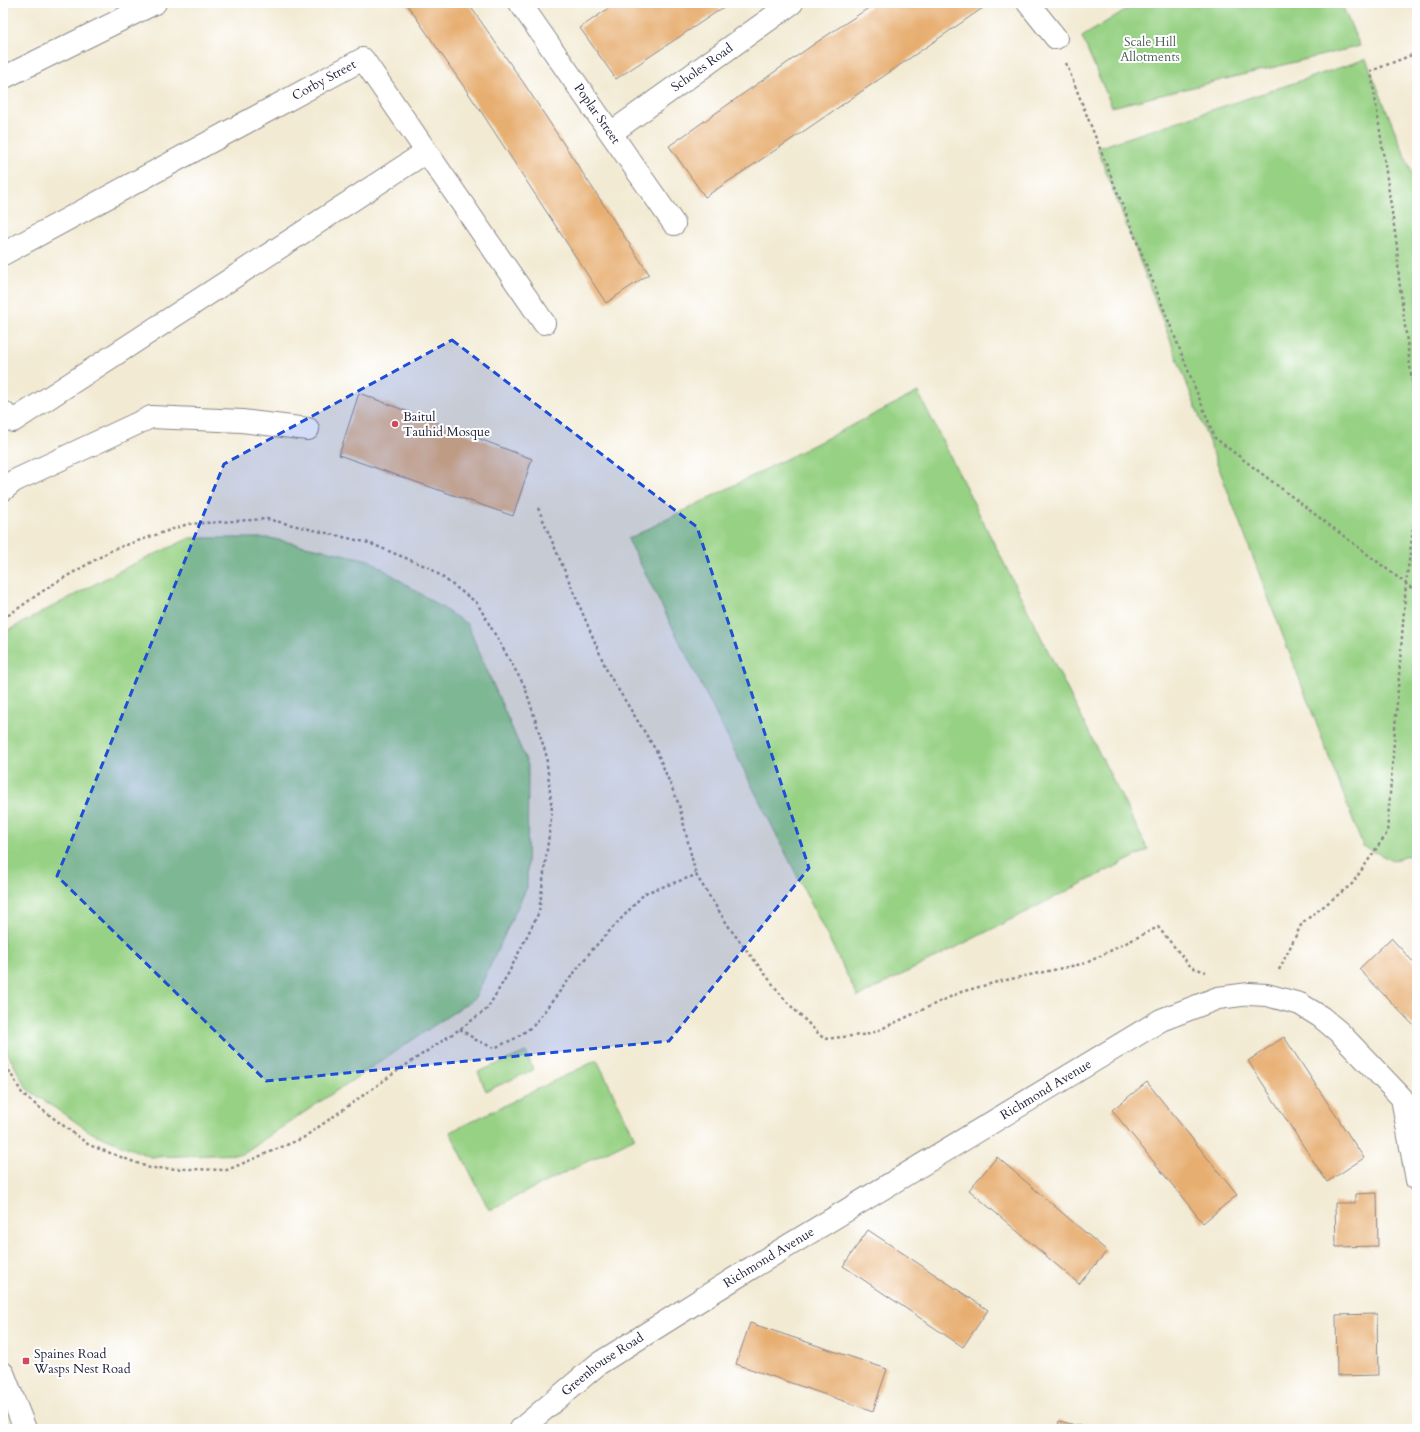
<svg xmlns="http://www.w3.org/2000/svg" width="1420" height="1432" font-family="Cardo,serif">
<style>
.green{fill:#97d184;stroke:#5c7a60}
.building{fill:#e7ae71}
.lines{fill:none;stroke-linecap:round;stroke-linejoin:round}
.minor-casing{stroke:#8a8687;stroke-width:24}
.path{stroke:#8a8687;stroke-width:2.5;stroke-dasharray:3 3;stroke-linecap:butt}
.minor{stroke:#fff;stroke-width:22}
.marked{fill:#1d4ed8;fill-opacity:0.2;stroke:#1d4ed8;stroke-width:3;stroke-dasharray:8 5;stroke-linejoin:round}
.poi-dot{fill:#d1495b;stroke:#fff;stroke-width:1.5}
.labels{text-anchor:middle;dominant-baseline:central;stroke-width:4;stroke-linejoin:round;paint-order:stroke}
.park-label{font-size:13px;fill:#4b5f55;stroke:#fff}
.street-label{font-size:13px;fill:#22223b;stroke:#fff}
.poi-label{font-size:13px;fill:#22223b;stroke:#fff;text-anchor:start}
</style>
<rect width="100%" height="100%" fill="#fff"/>
<filter id="ink" filterUnits="userSpaceOnUse"><feTurbulence type="fractalNoise" baseFrequency=".025" numOctaves="2"/><feDisplacementMap in="SourceGraphic" scale="8" xChannelSelector="R" yChannelSelector="G"/><feConvolveMatrix kernelMatrix="1 2 1 2 8 2 1 2 1" color-interpolation-filters="sRGB"/></filter>
<filter id="wash" filterUnits="userSpaceOnUse"><feTurbulence type="fractalNoise" baseFrequency=".012" numOctaves="4" result="noise"/><feDisplacementMap in="SourceGraphic" scale="16" xChannelSelector="R" yChannelSelector="G"/><feGaussianBlur stdDeviation="0.9" result="paint"/><feColorMatrix in="noise" values="0 0 0 0 0 0 0 0 0 0 0 0 0 0 0 0 0 1.4 0 .05"/><feComposite in="paint" operator="in"/></filter>
<g filter="url(#wash)">
<rect width="100%" height="100%" fill="#f2ead3"/>
<g class="green">
<polygon points="1136,3 1341,3 1360,46 1112,107 1082,37"/>
<polygon points="1366,59 1417,186 1417,852 1393,861 1363,846 1097,148"/>
<polygon points="918,392 1148,850 858,997 628,539"/>
<polygon points="190,538 269,538 369,560 467,624 528,765 527,887 475,998 242,1154 151,1157 92,1133 27,1089 3,1045 3,633 127,567"/>
<polygon points="526,1052 533,1070 486,1091 478,1072"/>
<polygon points="597,1060 635,1138 489,1210 450,1132"/>
</g>
<g id="blocks">
<g class="building">
<polygon points="406,3 468,3 525,85 649,274 606,303 482,113"/>
<polygon points="616,3 730,3 616,79 580,28"/>
<polygon points="876,3 990,3 804,131 705,197 669,146 817,42"/>
<polygon points="359,393 532,459 513,516 339,455"/>
<polygon points="1391,938 1417,966 1417,1029 1359,969"/>
<polygon points="1284,1037 1364,1158 1327,1182 1248,1061"/>
<polygon points="1147,1082 1237,1195 1203,1223 1112,1110"/>
<polygon points="997,1157 1107,1251 1079,1284 969,1190"/>
<polygon points="1377,1193 1378,1246 1336,1247 1335,1203 1355,1203 1355,1194"/>
<polygon points="868,1230 988,1310 963,1347 843,1266"/>
<polygon points="1377,1314 1378,1375 1337,1376 1336,1315"/>
<polygon points="750,1323 887,1369 873,1411 736,1364"/>
<polygon points="1059,1421 1088,1428 1088,1429 1057,1429"/>
</g>
</g>
</g>
<g filter="url(#ink)">
<use href="#blocks" fill-opacity="0" stroke="#8a8687" stroke-width="1"/>
<g class="lines">
<g class="minor-casing">
<g id="minor">
<path id="s1" d="M 520,3 L 674,224"/>
<polyline points="1028,3 1056,38"/>
<polyline points="3,78 155,3"/>
<path id="s2" d="M 611,133 L 792,3"/>
<path id="s3" d="M 3,254 L 363,59 L 544,323"/>
<polyline points="3,412 13,421 426,152"/>
<polyline points="3,490 14,481 151,417 242,421 308,429"/>
<polyline points="3,1373 25,1429"/>
<path id="s4" d="M 521,1429 L 598,1364 L 748,1270 L 1161,1020 L 1218,998 L 1249,994 L 1267,995 L 1300,1004 L 1321,1017 L 1340,1033 L 1402,1098 L 1417,1180"/>
</g>
</g>
<g class="path">
<polyline points="1417,53 1371,71 1397,246 1399,279 1417,420"/>
<polyline points="1066,63 1215,438 1417,592"/>
<polyline points="538,508 608,673 657,752 679,805 696,875"/>
<polyline points="3,619 50,586 114,549 188,524 267,519 369,543 430,568 477,603 525,687 546,754 552,811 539,912 508,974 487,1009 460,1029 403,1067 303,1138 227,1170 150,1168 89,1145 23,1095 3,1060"/>
<polyline points="1279,970 1302,923 1352,884 1387,833 1406,584 1417,498"/>
<polyline points="460,1029 476,1040 494,1048 516,1038 533,1026 591,951 645,893 696,875 731,930 785,1000 824,1039 870,1034 961,992 997,982 1086,963 1158,927 1191,967 1206,972"/>
</g>
<use href="#minor" class="minor"/>
</g>
</g>
<path class="marked" d="M 452,340 L 697,527 L 809,868 L 669,1041 L 266,1081 L 57,876 L 224,464 Z"/>
<g class="poi-dot">
<circle cx="395" cy="424" r="4"/>
<rect x="22" y="1357" width="8" height="8" rx="2"/>
</g>
<g class="labels">
<g class="park-label">
<text x="1150" y="42">Scale Hill<tspan x="1150" dy="15">Allotments</tspan></text>
</g>
<g class="street-label">
<text stroke="none"><textPath href="#s2" startOffset="112">Scholes Road</textPath></text>
<text stroke="none"><textPath href="#s3" startOffset="365">Corby Street</textPath></text>
<text stroke="none"><textPath href="#s1" startOffset="135">Poplar Street</textPath></text>
<text stroke="none"><textPath href="#s4" startOffset="626">Richmond Avenue</textPath></text>
<text stroke="none"><textPath href="#s4" startOffset="302">Richmond Avenue</textPath></text>
<text stroke="none"><textPath href="#s4" startOffset="104">Greenhouse Road</textPath></text>
</g>
<g class="poi-label">
<text x="403" y="417">Baitul<tspan x="403" dy="15">Tauhid Mosque</tspan></text>
<text x="34" y="1354">Spaines Road<tspan x="34" dy="15">Wasps Nest Road</tspan></text>
</g>
</g>
<rect width="1420" height="1432" fill="none" stroke="#fff" stroke-width="16"/>
</svg>
